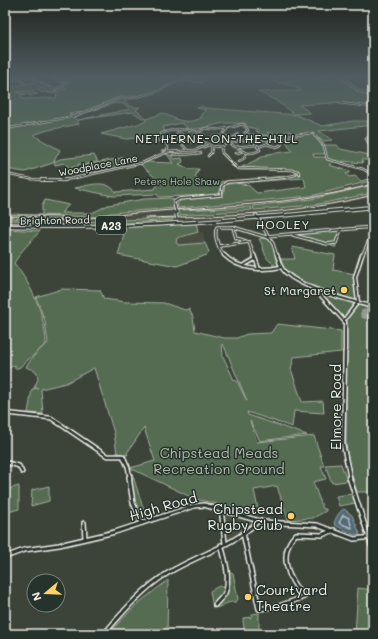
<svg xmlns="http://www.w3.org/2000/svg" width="378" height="639" font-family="Mali,sans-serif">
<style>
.built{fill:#4b4f43}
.green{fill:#546c52;stroke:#a4ae9d;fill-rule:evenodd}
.water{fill:#516b76;stroke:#92a1a4}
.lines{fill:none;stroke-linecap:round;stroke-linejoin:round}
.shore{stroke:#b3bbba;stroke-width:1.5}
.runway{fill:#989a91;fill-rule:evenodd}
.minor-far4-casing{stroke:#f4f1e8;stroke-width:2.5}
.minor-far3-casing{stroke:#f4f1e8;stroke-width:3.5}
.minor-far2-casing{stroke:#f4f1e8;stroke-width:5}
.minor-far1-casing{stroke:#f4f1e8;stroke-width:5.5}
.minor-casing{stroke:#f4f1e8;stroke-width:6}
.major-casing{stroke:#f4f1e8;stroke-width:3}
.highway-casing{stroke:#f4f1e8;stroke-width:4.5}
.minor-far4{stroke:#26332d;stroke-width:1}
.minor-far3{stroke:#26332d;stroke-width:1.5}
.minor-far2{stroke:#26332d;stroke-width:2}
.minor-far1{stroke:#26332d;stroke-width:2.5}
.minor{stroke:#26332d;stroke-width:3}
.major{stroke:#26332d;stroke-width:1.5}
.highway{stroke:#26332d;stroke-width:2.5}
.rail{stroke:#f4f1e8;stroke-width:1}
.minor-bridge-casing{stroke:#f4f1e8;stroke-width:3.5;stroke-linecap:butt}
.minor-bridge{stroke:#26332d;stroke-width:1.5}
.poi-dot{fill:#ffd166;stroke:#26332d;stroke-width:1.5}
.labels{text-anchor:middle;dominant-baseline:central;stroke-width:3;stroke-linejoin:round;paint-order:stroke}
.far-street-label{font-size:10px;fill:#f4f1e8;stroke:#26332d}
.far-park-label{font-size:10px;fill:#b4bcac;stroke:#26332d}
.shield{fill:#26332d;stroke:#b6b8b0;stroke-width:1}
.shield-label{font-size:11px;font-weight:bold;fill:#f4f1e8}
.far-quarter-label{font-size:12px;letter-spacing:1px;fill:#f4f1e8;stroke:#26332d}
.poi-label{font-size:12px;fill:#f4f1e8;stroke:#26332d;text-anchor:end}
.near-street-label{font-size:14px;fill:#f4f1e8;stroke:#26332d}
.near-park-label{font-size:14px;fill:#b4bcac;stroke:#26332d}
.near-poi-label{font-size:14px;fill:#f4f1e8;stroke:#26332d;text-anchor:end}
</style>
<rect width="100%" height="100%" fill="#3c443a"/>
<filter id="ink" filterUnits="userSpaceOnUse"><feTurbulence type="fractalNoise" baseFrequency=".025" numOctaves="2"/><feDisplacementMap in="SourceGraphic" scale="8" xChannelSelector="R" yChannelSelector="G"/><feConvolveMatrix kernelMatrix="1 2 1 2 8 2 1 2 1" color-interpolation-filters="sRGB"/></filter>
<g filter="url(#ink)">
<g class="built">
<polygon points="370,181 373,183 373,197 314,208 179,218 176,206 258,201 342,188"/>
<polygon points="171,206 174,218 37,227 5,226 5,214 55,216 98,214"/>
<polygon points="198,232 203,232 205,243 179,245 176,243 176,238"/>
<polygon points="224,513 237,516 255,522 249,528 226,541"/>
</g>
<g class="green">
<path d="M 69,76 L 146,76 L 155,78 L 159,76 L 208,76 L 202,83 L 182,81 L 189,77 C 168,86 148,98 124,98 C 128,106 130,108 140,107 L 136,110 L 146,118 L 144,119 L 133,112 L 78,120 L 130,109 C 119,95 100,111 87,112 C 81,113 76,112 69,114 L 75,116 L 79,124 L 48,130 L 33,135 L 60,150 L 53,163 L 25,172 L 5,169 L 5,89 L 9,88 L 9,86 L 11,87 L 35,82 L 34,83 L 51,93 L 40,92 L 40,90 L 16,92 C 23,95 32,91 38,94 L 29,96 L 29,94 L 21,95 L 23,99 L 56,98 L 57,94 L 51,93 L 66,89 L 62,86 L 68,83 L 63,82 L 71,81 L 66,77 Z"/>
<path d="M 303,79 L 348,80 L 352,83 L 344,81 L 373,98 L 373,106 L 334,102 L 334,103 L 299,105 L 311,113 L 294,114 L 275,100 L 258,92 L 301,91 C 292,83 282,85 271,81 L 281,82 Z"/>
<path d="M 202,106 L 205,108 L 297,115 L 322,126 L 353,121 L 373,121 L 373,125 L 319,131 L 333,140 L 323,141 L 318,138 L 322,145 L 321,146 L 324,148 L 325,154 L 313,154 L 314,157 L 325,157 L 327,159 L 324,145 L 337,145 L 340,149 L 370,155 L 367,160 L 362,160 L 363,163 L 343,161 L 342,163 L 335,161 L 329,165 L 350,171 L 350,173 L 346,174 L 349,177 L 355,176 L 361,181 L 368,179 L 373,183 L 370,181 L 311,196 L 178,208 L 177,204 L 181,200 L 223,196 L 225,185 L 235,182 L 234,181 L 295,175 L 296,172 L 290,170 L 239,170 L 230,165 L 240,168 L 268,154 L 292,151 L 284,138 L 295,135 L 289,131 L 274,134 L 267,132 L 270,136 L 258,134 L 259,132 L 256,131 L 257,129 L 245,126 L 246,124 L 244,123 C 236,124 226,122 219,124 C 208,127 197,130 185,129 L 187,127 L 181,123 L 163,127 L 165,131 L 160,134 L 164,141 L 158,142 L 157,136 L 126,139 L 101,134 L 145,122 L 146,119 L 163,113 C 177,120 186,125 201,118 L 201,114 L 206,110 L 197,108 ZM 304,178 L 306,187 L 257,193 L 248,185 L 236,183 Z"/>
<polygon points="217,135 232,136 234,137 234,140 216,143 211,136"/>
<path d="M 167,150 L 168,155 L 171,155 L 173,159 L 182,158 L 183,162 L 179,164 L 189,169 L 199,169 L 195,177 L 205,186 L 213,183 L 227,181 L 221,185 L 221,193 L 217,195 L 159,197 L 157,194 L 113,196 L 74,188 C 88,186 105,178 116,192 L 155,189 L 157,185 L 161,183 L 140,164 L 147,162 L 173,163 L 167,154 L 162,154 L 165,152 L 161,151 Z"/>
<polygon points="94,155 98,162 84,165 78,164 78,166 69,168 65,163 55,165 54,162 60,159"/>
<polygon points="131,156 134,165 96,172 93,171 83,175 80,171 86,170 85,165"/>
<polygon points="373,185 373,193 314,205 254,210 253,206 312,199"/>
<polygon points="170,198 173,199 174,208 110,213 99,217 5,214 42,215 42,206 45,200 69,205 61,213 92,213 108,205 145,199"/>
<polygon points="251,207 252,210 179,215 178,210"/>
<polygon points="5,218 8,218 74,220 48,221 5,220"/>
<polygon points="174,218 173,220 64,227 42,226 97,221"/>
<polygon points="196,222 198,232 177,238 176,243 179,245 205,243 209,252 207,255 177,266 118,255 126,227"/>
<path d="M 5,229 L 40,231 L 22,251 L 14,263 C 32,286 45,314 46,344 L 20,367 L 15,369 L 15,365 L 5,370 Z"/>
<polygon points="339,230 335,242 336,247 334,247 326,243 294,235"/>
<path d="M 262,238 L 268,239 L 273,245 L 280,266 L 273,269 L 273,263 C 263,259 265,247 259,239 Z"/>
<polygon points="292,247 335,255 333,270 355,274 354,286 357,302 316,290 289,274 294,276 284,269 279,259 295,259"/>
<path d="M 62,289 L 100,290 L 104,299 L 126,302 L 164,303 L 185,310 L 189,309 L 193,317 L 195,331 L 224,338 L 237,338 L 247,334 L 271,333 L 277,324 L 341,331 L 341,352 L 294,357 L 291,369 L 302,402 L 323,401 L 324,413 L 294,411 L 292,427 L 247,412 L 248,415 L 307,435 L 260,441 L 250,421 L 257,442 L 314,436 L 324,466 L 321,466 L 326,479 L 313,482 L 323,509 L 326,509 L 326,511 L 313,518 L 288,520 L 277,486 L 254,490 L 259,513 L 195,499 L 130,468 L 155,461 L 144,428 L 127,453 L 128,455 L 117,453 L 114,433 L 94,368 L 66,383 L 41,389 L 43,414 L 28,413 L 32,389 L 38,388 L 34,388 L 38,379 L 37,372 L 26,367 L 27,365 L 37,352 L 48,343 L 45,321 L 36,297 ZM 222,344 L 224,346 L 247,401 L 237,381 L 234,380 L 223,356 Z"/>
<polygon points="319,292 356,302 357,303 344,319 330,306"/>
<path d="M 360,304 L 373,309 L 373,492 L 357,492 L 349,465 L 346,445 L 346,325 C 347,316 353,310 360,304 Z"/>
<polygon points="341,464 347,481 332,483 325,465"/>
<polygon points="132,473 146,517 143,518 134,503 129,475"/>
<polygon points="19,486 19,509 5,513 5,490"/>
<polygon points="49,486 49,501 31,506 32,490"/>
<polygon points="352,494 356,503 339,506 336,496"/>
<path d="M 228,571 L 233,573 L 238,599 L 236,602 C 226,601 222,608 213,608 L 210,591 L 219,586 L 225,588 Z"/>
<polygon points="168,580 167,634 108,634 136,605"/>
<polygon points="358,588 373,590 373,634 355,634"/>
<polygon points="259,613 259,634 245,634 243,621 244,618 252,617 252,614"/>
</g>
<path class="water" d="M 344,509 L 352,515 L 360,534 L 354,535 L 335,525 L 334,523 C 336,518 339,511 344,509 Z"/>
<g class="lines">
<polygon class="shore" points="343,515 349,518 352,528 339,523"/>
<polygon class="runway" points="367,309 373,311 373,322 362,318 360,314 362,310"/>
<g class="minor-far4-casing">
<g id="minor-far4">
<polyline points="50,76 64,84 62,87 52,89"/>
<polyline points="33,77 40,76"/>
<polyline points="5,78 8,77 7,76"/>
<polyline points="32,78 56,91"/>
<polyline points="55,78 62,77"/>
<polyline points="19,79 24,82"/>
<polyline points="60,81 66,79"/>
<polyline points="5,83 29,76"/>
<polyline points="5,85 10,86"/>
<polyline points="368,95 373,99"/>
<polyline points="339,103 373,107"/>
<polyline points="5,129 75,116 120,98 132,98 156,92 189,76"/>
<path d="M 199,132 L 205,128 C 218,131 230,128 243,124 L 248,130 L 244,134 L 270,137 L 272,139"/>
<polyline points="224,133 227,129"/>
<polyline points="176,134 182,134"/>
<polyline points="373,134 366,139 373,149"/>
<polyline points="193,135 196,131"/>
<polyline points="248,135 246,138 251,136"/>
<polyline points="176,137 187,150"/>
<polyline points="185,137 189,138 188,141"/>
<polyline points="272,138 312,133 324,146 327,159 363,169 371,174"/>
<polyline points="164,139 176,137 179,130"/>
<polyline points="254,140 272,139"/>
<polyline points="202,141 212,146 221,147"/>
<polyline points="235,141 233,139 238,134"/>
<polyline points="174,142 178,141"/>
<polyline points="181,142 202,141"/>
<polyline points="229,143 235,147 256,145"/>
<polyline points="267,144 276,147 281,145 282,142"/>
<polyline points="221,147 230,142 251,140"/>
<polyline points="221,147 222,153 237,168 292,170 298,171 299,174 282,178 245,181"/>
<path d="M 237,147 C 245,154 250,155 260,150 L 254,141"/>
<polyline points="257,147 267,144 272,139"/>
<path d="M 167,152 L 168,146 L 161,134 C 175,127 190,129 204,135 L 201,137 L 202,141"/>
<polyline points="167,152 195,150 209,145"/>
<polyline points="373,152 370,169 373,177"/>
<polyline points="236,153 241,152"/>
<polyline points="173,155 183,154"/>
<polyline points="182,155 201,153"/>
<polyline points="208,156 211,153 212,146"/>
<polyline points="239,161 243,159 246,154"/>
<polyline points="5,174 31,179 56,181"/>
<polyline points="61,181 142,163 167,152"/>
</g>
</g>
<g class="minor-far3-casing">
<g id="minor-far3">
<polyline points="41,180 66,180"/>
<polyline points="175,207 174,202 179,199 221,195 222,186 227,182 258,180"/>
<polyline points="371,207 373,213"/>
<polyline points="256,215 273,244 277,256"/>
<polyline points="233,227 236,238 246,241"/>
<polyline points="293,235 327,244 336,243 341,229"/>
<polyline points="267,236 373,227"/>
<polyline points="249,242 254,256"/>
<polyline points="219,246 249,242"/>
<path d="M 225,256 C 219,250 213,235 217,227 L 233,227 L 269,238"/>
<polyline points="362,256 373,232"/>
</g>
</g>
<g class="minor-far2-casing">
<g id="minor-far2">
<path d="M 224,255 C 239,270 262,271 281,267"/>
<polyline points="254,255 259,269"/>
<path d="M 277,255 C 279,261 280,267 285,272 C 302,289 349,300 373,307"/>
<polyline points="243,266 255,259"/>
<polyline points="316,290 345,322 345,353"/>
<polyline points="358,302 355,277 362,255"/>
<polyline points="344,320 358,302"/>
</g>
</g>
<g class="minor-far1-casing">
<g id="minor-far1">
<polyline points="345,352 343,444 350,478"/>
<polyline points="5,413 51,418 107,456 123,456 128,467 130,478"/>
<polyline points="5,464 8,463 19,466 22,472"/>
</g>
</g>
<g class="minor-casing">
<g id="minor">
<polyline points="129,477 133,503 142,523"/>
<polyline points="349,477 373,550"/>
<polyline points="221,508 225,543"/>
<polyline points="84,523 85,538"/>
<path d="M 243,533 L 259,609 L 279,606 L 304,597 C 288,580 277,553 296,534 L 322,535 L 334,530"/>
<polyline points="5,557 24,550 59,545 115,532 194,506 204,505 263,522 317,525 354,539 373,537"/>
<path d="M 215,605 C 218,601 223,597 225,593 C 231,579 225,558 221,545"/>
<path d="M 104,634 C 123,612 143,588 168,573 C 197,555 234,546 258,521"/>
</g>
</g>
<g class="major-casing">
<polyline id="major" points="340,76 359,91 373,95"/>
</g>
<g class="highway-casing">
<path id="highway" d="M 5,226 C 128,230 251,219 373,207"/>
</g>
<use href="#minor-far4" class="minor-far4"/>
<use href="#minor-far3" class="minor-far3"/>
<use href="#minor-far2" class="minor-far2"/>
<use href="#minor-far1" class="minor-far1"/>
<use href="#minor" class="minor"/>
<use href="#major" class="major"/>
<use href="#highway" class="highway"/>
<g class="rail">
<polyline points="5,216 63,217"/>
<path d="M 145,218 C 222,216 298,214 373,195"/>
<path d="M 5,223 C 57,224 108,215 159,211 C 233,205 301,204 373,184"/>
</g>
<g class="minor-bridge-casing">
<g id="minor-bridge">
<polyline points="175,207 176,211"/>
<polyline points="176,214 177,219"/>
</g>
</g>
<use href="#minor-bridge" class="minor-bridge"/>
</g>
</g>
<linearGradient id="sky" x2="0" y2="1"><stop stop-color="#212520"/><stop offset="0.46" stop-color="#505c60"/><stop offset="1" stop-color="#505c60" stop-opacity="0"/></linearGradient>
<rect width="378" height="166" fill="url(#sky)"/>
<g class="poi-dot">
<circle cx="344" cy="290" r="4"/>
<circle cx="291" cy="516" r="4"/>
<circle cx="248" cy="597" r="4"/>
</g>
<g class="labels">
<g class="far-street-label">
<text transform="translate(98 165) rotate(-11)">Woodplace Lane</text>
<text transform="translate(55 220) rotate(-1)">Brighton Road</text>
</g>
<g class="far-park-label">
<text x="177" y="181">Peters Hole Shaw</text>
</g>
<rect class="shield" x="96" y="216" width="30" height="18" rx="3"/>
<g class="shield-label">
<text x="111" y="225">A23</text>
</g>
<g class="far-quarter-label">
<text x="217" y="138">NETHERNE-ON-THE-HILL</text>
<text x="283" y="224">HOOLEY</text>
</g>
<g class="poi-label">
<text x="336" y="290">St Margaret</text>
</g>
<g class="near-street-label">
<text transform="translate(335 407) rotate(-90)">Elmore Road</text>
<text transform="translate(163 506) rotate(-16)">High Road</text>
</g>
<g class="near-park-label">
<text x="219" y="452">Chipstead Meads<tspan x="219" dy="16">Recreation Ground</tspan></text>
</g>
<g class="near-poi-label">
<text x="283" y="508">Chipstead<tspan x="283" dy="16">Rugby Club</tspan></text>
<text x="256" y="589" text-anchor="start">Courtyard<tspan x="256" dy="16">Theatre</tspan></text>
</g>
</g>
<rect width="378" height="639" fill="none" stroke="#26332d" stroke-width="20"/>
<rect x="10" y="10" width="358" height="619" fill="none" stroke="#f4f1e8" stroke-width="1.5" filter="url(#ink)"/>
<g transform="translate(46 593) rotate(251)"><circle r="19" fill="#26332d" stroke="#787f78"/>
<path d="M0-3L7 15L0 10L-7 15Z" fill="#ffd166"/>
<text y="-6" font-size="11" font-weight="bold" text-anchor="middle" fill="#f4f1e8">N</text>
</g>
</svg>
